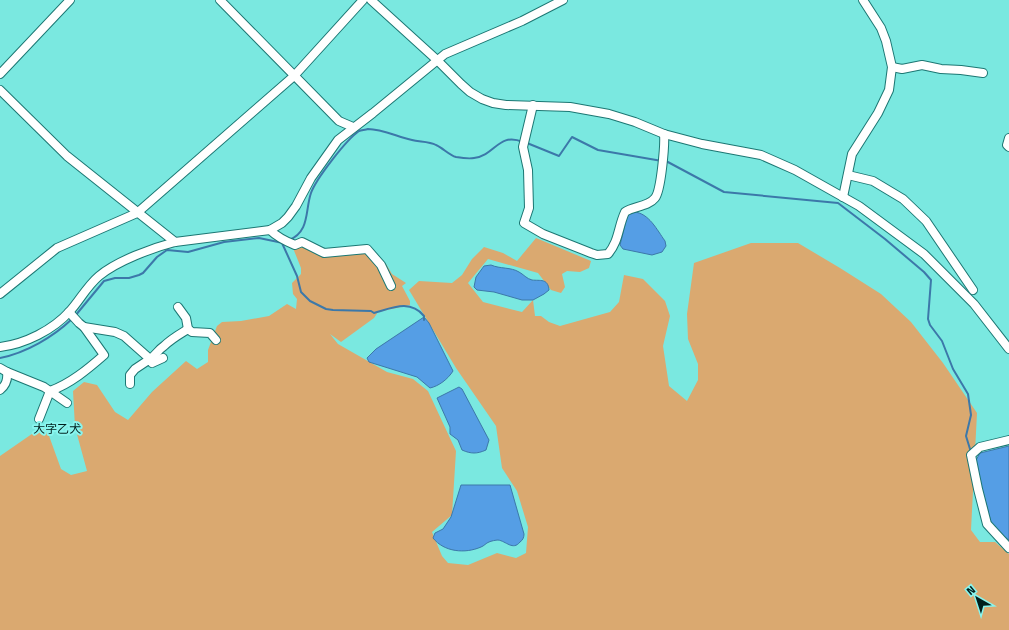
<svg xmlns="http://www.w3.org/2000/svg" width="1009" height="630" font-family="'Fira Sans','Noto Sans JP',sans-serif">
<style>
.green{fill:#daa970}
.water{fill:#559ee5;stroke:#3c78a9}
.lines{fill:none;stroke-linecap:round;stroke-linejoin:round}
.stream{stroke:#3c78a9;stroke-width:2}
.minor-casing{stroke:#1c7773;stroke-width:10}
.minor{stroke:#fff;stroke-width:8}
.labels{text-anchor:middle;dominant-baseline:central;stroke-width:4;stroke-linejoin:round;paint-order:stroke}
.quarter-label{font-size:12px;fill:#001f1d;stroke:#88f5ee}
</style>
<rect width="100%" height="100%" fill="#7ae8e0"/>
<polygon class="green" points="536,238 591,261 589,268 580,272 567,271 562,274 565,287 561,293 551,290 538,273 488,259 468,283 483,302 522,312 533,300 535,316 541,316 549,322 560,326 610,312 619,302 624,275 643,279 665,301 670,316 663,346 669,386 687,401 698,380 698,364 688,339 687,314 694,263 751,243 798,243 840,268 881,294 911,322 943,363 977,413 971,530 980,542 995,542 1009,554 1009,630 0,630 0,456 42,427 48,433 61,469 71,475 87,471 75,427 73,391 84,382 97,385 115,412 128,420 152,392 186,361 197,369 208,362 208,350 217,326 222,322 241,321 269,316 287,304 296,309 297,299 293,294 292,283 301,274 301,268 293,248 306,247 311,248 373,251 386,264 392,274 406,283 402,286 410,301 410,305 378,312 374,318 341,342 330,334 338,344 387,372 413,379 428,391 456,451 452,515 432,532 442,556 448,563 468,565 497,553 516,558 526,553 528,527 517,491 502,468 496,426 456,368 409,290 419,281 452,283 462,275 472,259 484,247 503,253 517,261"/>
<g class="water">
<path d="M 634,212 C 649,213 657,230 665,241 L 666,246 L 662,252 L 652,255 L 623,249 L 620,245 L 627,217 L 629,214 Z"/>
<path d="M 491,265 C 500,269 511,267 519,272 C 523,274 527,279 532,280 C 540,281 548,278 549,290 L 544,294 L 533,300 L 522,300 L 494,292 L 477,290 L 474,287 L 476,277 L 484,266 Z"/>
<path d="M 424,317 L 429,323 L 453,371 C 448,379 439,386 430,388 L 417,377 L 369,362 L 367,358 L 376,349 Z"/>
<path d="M 459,387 L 462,389 L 489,440 L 486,450 C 477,454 471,454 462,450 L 458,440 L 450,434 L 450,427 L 437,398 Z"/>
<polygon points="1009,446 1009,540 996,530 991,522 975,462 980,453"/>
<path d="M 461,485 L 510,485 L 524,534 C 524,537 523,540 520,542 C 513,551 506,541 498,540 C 496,540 491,541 489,542 C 486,543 484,546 481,547 C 465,554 444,552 433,538 L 435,533 L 443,529 L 451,517 Z"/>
</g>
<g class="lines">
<g class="stream">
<polyline points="527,143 559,156 572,137 598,150 662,161"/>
<polyline points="666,161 724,192 838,203 885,239 924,272 931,280 928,319 930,325 942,341 953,369 968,394 971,415 966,436 970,449 972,452"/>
<path d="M 289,240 C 310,232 305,210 311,193 C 316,179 346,140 359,131 C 361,130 365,130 368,129 C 382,129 398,137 412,140 C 419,142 429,141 436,145 C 443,148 449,155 456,157 C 462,158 469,159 474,158 C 496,155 498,132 523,142"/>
<path d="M 282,243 L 297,276 L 301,292 L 310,301 L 326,309 L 333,310 L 371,311 L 374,313 C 392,308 410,299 424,316 L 424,320"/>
<polyline points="75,316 104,281 115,278 129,278 139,275 143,273 157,257 167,250 188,252 224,242 259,238 283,243"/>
<path d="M 0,358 C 26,353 53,337 72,319"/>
</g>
<g class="minor-casing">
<g id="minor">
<polyline points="220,0 339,121 353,127"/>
<polyline points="371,0 437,60 461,84 470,92 482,99 493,103 506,105 570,107 609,114 635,122 664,134 702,144 761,155 795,170 859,206 924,254 974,304 1009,349"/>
<polyline points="892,67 902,69 922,65 941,69 961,70 983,73"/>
<polyline points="0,74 70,0"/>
<polyline points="0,90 67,156 175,242"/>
<path d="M 533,105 L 523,147 L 528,170 L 529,208 L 524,223 L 543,234 L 591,253 L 597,255 L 608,254 C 619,241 618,227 625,212 C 633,206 648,207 655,198 C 661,191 665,145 664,134"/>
<polyline points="1009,138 1007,145 1009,147"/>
<polyline points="848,175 873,181 903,199 926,221 973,290"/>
<polyline points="843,197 852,154 878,113 889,90 892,67 886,41 881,28 863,0"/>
<path d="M 270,230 C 277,237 285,241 295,245 L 302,242 L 324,253 L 367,249 L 381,265 L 391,286"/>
<polyline points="0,294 57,248 137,213 294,76 363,0"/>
<polyline points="178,307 186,318 188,329"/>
<path d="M 69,312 L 79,323 L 84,327 L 115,332 L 124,336 L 150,359 C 156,355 158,350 164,346 C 171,339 180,334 188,329 L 192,332 L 210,333 L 216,340"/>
<path d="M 0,347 C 25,344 53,330 70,311 C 80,300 87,286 99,276 C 117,261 152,248 175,242 L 270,230 L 282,223 L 288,217 L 296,206 L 311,178 L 338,140 L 373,113 L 445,54 L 522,21 L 563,0"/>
<path d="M 0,368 L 7,372 C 8,380 6,385 0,390"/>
<polyline points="7,372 44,387 67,403"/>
<polyline points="130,384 130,375 135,369 150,359 152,363 163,358"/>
<path d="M 39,419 L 50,391 C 70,384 88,369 104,355 L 84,327"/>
<polyline points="1009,440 980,447 971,455 978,489 987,524 1009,548"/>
</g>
</g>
<use href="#minor" class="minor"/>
</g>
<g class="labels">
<g class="quarter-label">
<text x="57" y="429">大字乙犬</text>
</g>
</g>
<g transform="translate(977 598) rotate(321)" stroke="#88f5ee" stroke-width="3" paint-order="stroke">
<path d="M0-3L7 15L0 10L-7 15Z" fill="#001f1d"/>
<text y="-6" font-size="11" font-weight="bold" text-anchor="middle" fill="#001f1d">N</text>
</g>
</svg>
